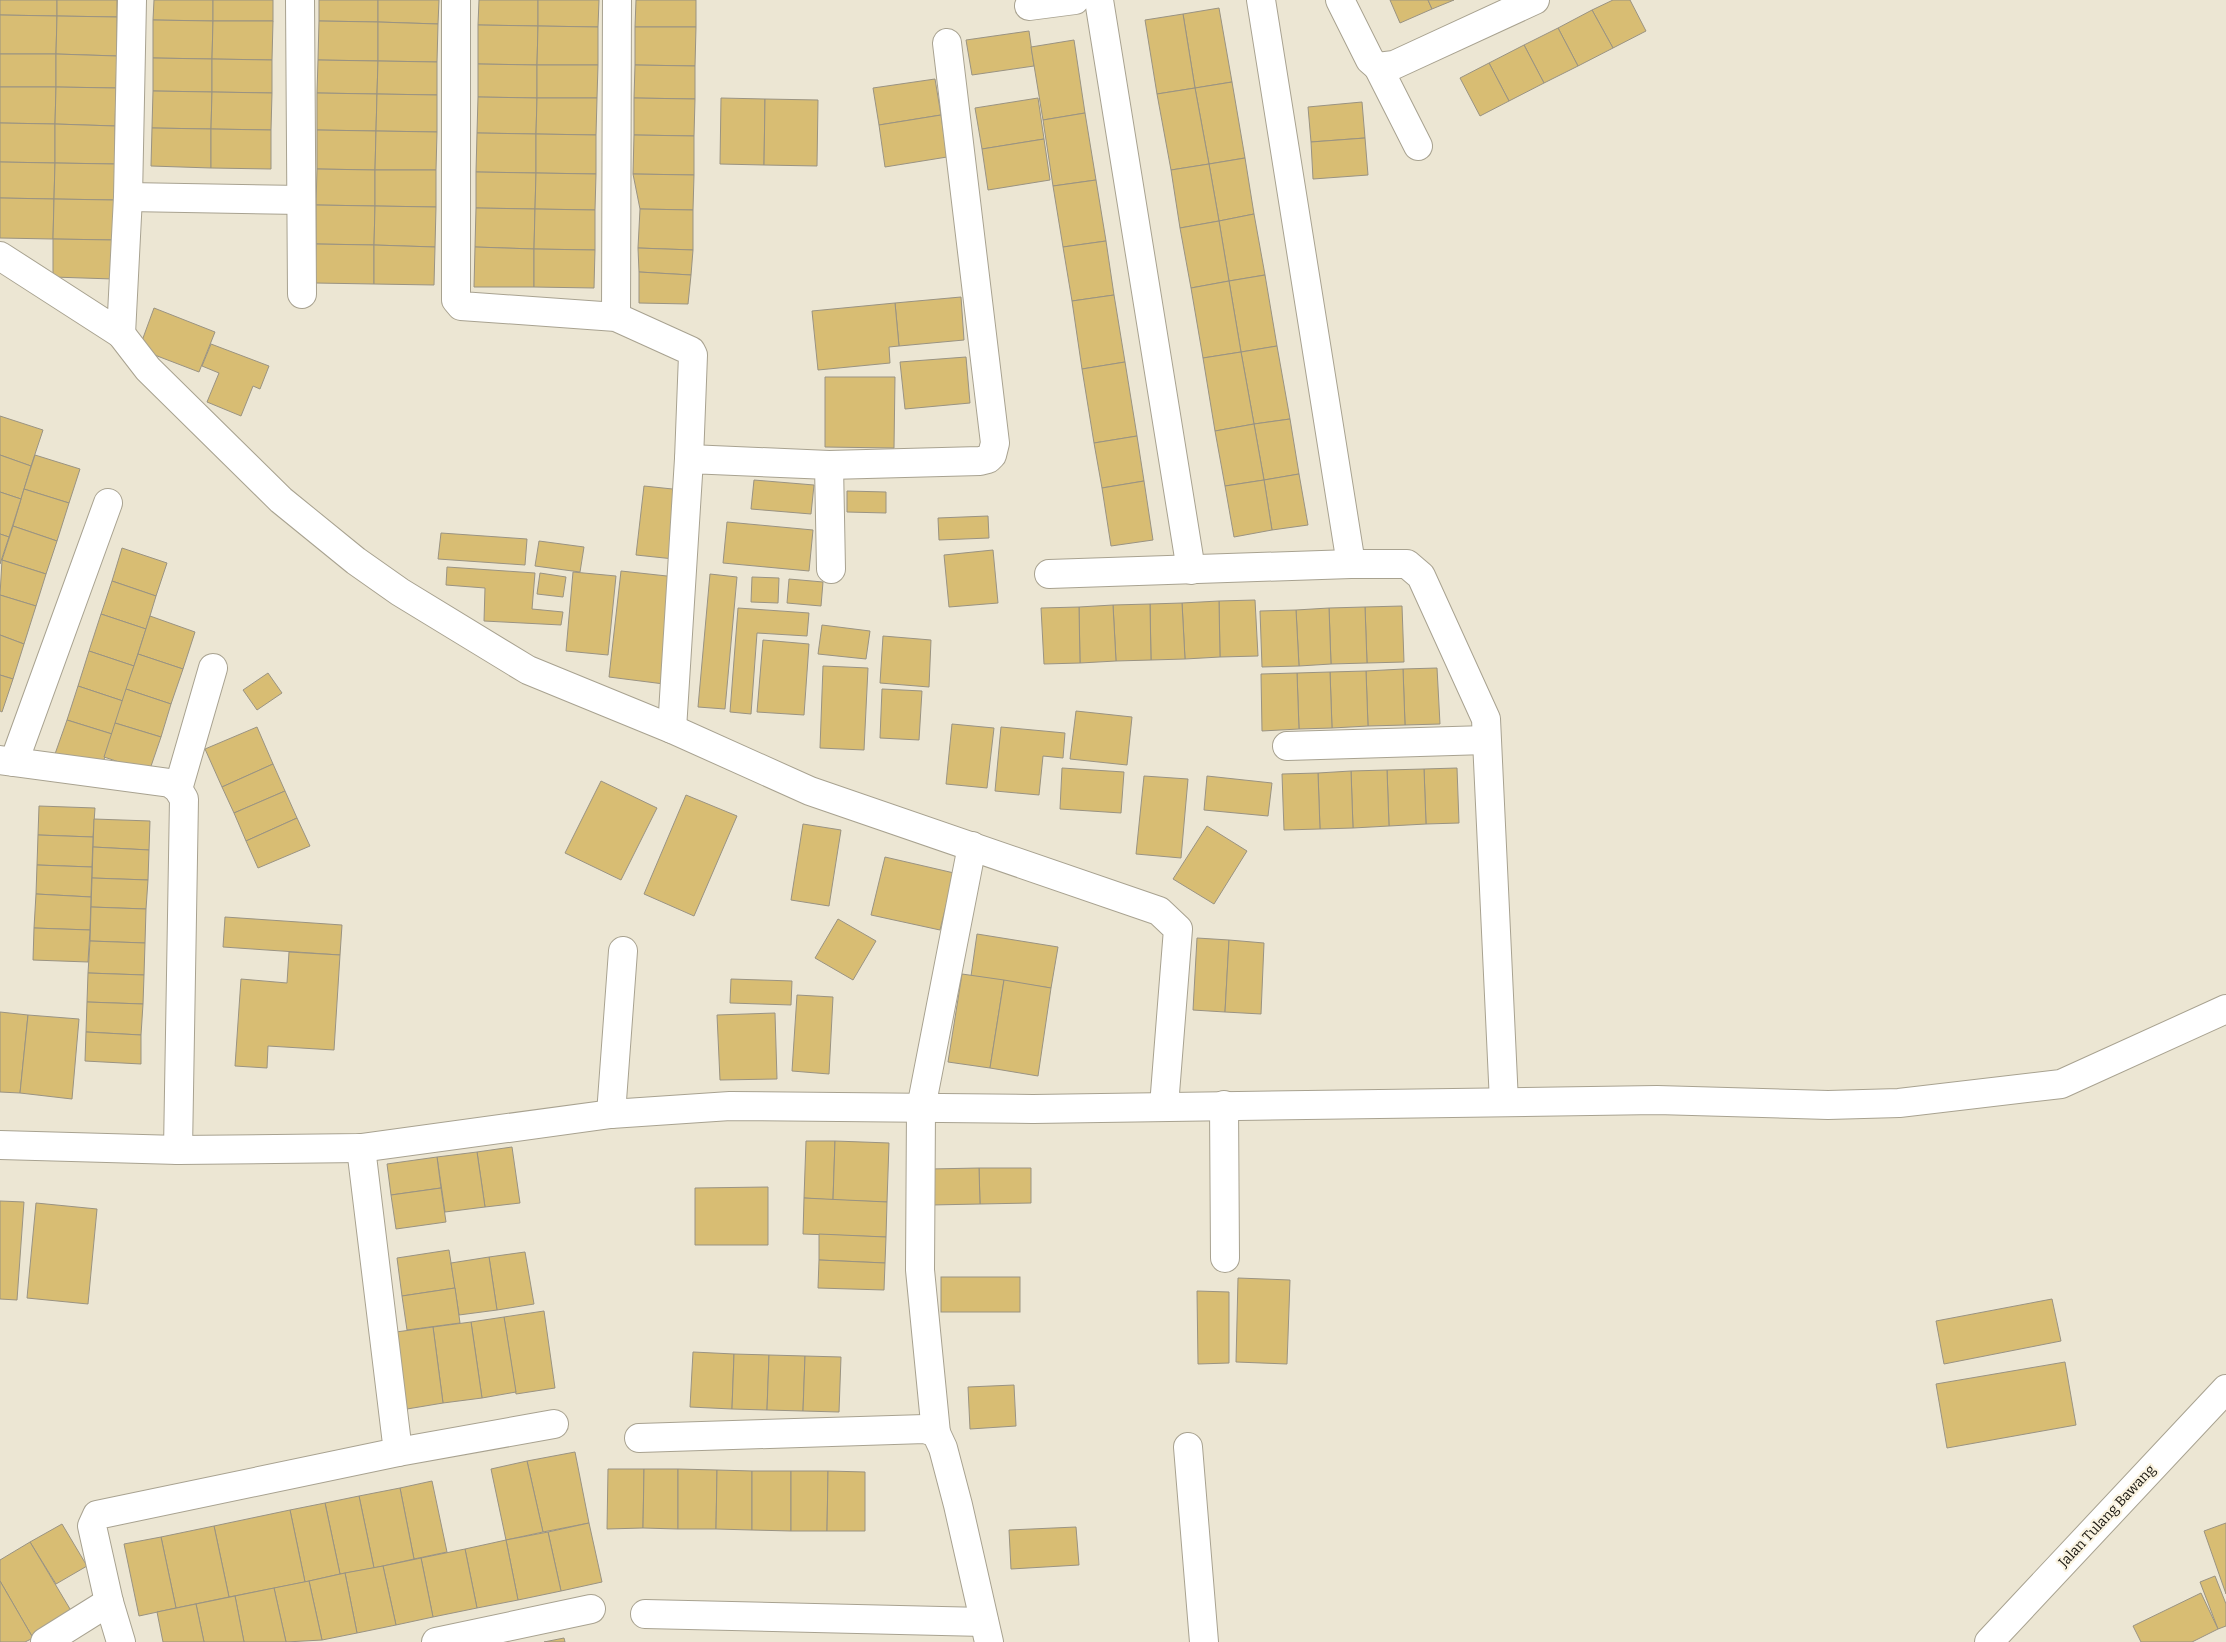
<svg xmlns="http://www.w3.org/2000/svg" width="2226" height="1642" font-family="Bitter,serif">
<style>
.building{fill:#d8bd73;stroke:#9a9382}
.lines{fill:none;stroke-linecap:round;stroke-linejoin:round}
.minor-casing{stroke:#a8a290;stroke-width:30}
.tertiary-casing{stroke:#a8a290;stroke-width:30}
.minor{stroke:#fff;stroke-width:28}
.tertiary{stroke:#fff;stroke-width:28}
.labels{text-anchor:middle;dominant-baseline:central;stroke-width:4.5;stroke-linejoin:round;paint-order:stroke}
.street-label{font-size:14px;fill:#17140e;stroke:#faf3e0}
</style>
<rect width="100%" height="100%" fill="#ece6d3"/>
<g class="building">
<polygon points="0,0 57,0 57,16 0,15"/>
<polygon points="57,0 117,0 117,17 57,16"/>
<polygon points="154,0 213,0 213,21 153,20"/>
<rect x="213" y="0" width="60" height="21"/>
<polygon points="319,0 378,0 378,22 319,21"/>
<polygon points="378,0 439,0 438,24 378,22"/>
<polygon points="479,0 538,0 538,26 478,25"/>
<polygon points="538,0 599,0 598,27 538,26"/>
<polygon points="636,0 696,0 696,27 635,27"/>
<polygon points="1390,0 1428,0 1432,9 1400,23"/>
<polygon points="1428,0 1454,0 1432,9"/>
<polygon points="1613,0 1630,0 1646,31 1613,48 1592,10"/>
<polygon points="1219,8 1232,82 1195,88 1183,14"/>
<polygon points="1592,10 1613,48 1578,66 1558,28"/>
<polygon points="1183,14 1195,88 1157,94 1145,20"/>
<polygon points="0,15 57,16 56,54 0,54"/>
<polygon points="57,16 117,17 117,56 56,54"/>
<polygon points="153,20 213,21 212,59 153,58"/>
<polygon points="213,21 273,21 272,60 212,59"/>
<polygon points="319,21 378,22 378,61 318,60"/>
<polygon points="378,22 438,24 437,62 378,61"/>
<polygon points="478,25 538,26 537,65 478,64"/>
<polygon points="538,26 598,27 598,65 537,65"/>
<polygon points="635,27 696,27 695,66 635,65"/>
<polygon points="1558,28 1578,66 1544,83 1524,45"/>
<polygon points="1029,31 1034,66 972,75 966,40"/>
<polygon points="1074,40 1085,113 1043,120 1031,47"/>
<polygon points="1524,45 1544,83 1509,101 1489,63"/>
<rect x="0" y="54" width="56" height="33"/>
<polygon points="56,54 117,56 116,88 56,87"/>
<polygon points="153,58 212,59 212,92 153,91"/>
<polygon points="212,59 272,60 272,93 212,92"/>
<polygon points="318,60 378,61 377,94 317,93"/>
<polygon points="378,61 437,62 437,95 377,94"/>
<polygon points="1489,63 1509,101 1480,116 1460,78"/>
<polygon points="478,64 537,65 537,98 478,97"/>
<polygon points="537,65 598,65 597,98 537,98"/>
<polygon points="635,65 695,66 695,99 634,98"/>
<polygon points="935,79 941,115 879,125 873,88"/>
<polygon points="1232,82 1245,158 1209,164 1195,88"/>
<polygon points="0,87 56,87 55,124 0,123"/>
<polygon points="56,87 116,88 115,126 55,124"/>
<polygon points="1195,88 1209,164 1171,170 1157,94"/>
<polygon points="153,91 212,92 211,129 152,128"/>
<polygon points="212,92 272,93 271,130 211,129"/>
<polygon points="317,93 377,94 376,131 317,130"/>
<polygon points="377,94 437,95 437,132 376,131"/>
<polygon points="478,97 537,98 536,134 477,133"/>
<polygon points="537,98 597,98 596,135 536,134"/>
<polygon points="634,98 695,99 694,136 634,135"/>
<polygon points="721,98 765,99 764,165 720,164"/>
<polygon points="1038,98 1044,139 982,149 975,108"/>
<polygon points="765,99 818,100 817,166 764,165"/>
<polygon points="1362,102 1365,138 1311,142 1308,107"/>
<polygon points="1085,113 1096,180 1053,186 1043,120"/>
<polygon points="941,115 947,157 885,167 879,125"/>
<polygon points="0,123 55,124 55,163 0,162"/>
<polygon points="55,124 115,126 115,164 55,163"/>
<polygon points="152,128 211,129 211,168 151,166"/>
<polygon points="211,129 271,130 271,169 211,168"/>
<polygon points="317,130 376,131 375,170 317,169"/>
<polygon points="376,131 437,132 436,170 375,170"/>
<polygon points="477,133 536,134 536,173 476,172"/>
<polygon points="536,134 596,135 596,174 536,173"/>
<polygon points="634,135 694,136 694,175 633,174"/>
<polygon points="1365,138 1368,175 1313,179 1311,142"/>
<polygon points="1044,139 1050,180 988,190 982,149"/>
<polygon points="1245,158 1254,214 1219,221 1209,164"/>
<polygon points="0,162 55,163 54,199 0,198"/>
<polygon points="55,163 115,164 114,200 54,199"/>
<polygon points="1209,164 1219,221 1180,228 1171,170"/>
<polygon points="317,169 375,170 375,206 316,205"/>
<polygon points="375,170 436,170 436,207 375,206"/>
<polygon points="476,172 536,173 535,209 476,208"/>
<polygon points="536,173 596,174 595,210 535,209"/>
<polygon points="633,174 694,175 693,210 640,209"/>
<polygon points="1096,180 1106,241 1063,247 1053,186"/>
<polygon points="0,198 54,199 53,239 0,238"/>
<polygon points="54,199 114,200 114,240 53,239"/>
<polygon points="316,205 375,206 374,245 316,244"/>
<polygon points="375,206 436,207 435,247 374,245"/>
<polygon points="476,208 535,209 534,249 475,247"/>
<polygon points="535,209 595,210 595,250 534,249"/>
<polygon points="640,209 693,210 693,250 638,248"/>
<polygon points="1254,214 1265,275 1229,281 1219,221"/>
<polygon points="1219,221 1229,281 1191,288 1180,228"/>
<polygon points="53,239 114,240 113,279 53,277"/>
<polygon points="1106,241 1114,295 1072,301 1063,247"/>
<polygon points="316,244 374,245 374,284 315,283"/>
<polygon points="374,245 435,247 434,285 374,284"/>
<polygon points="475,247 534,249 534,287 474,287"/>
<polygon points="638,248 693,250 691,275 639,272"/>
<polygon points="534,249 595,250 594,288 534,287"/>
<polygon points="639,272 691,275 688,304 639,303"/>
<polygon points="1265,275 1277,346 1241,352 1229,281"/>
<polygon points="1229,281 1241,352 1203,358 1191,288"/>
<polygon points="1114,295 1125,362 1082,369 1072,301"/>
<polygon points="961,297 964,340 899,346 895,303"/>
<polygon points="895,303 899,346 889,347 890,363 818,370 812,311"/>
<polygon points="154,308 215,332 199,372 139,349"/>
<polygon points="211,344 269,366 260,389 253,386 241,416 207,402 219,373 202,366"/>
<polygon points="1277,346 1290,419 1254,424 1241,352"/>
<polygon points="1241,352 1254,424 1215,431 1203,358"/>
<polygon points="966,357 970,403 905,409 900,362"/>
<polygon points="1125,362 1137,436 1094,443 1082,369"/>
<polygon points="825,377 895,377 894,448 825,447"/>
<polygon points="0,416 43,430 31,466 0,455"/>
<polygon points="1290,419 1299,474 1264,480 1254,424"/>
<polygon points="1254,424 1264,480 1225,486 1215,431"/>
<polygon points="1137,436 1144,481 1102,488 1094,443"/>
<polygon points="0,455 31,466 21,499 0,492"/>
<polygon points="35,455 80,469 69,503 24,489"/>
<polygon points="1299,474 1308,525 1272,530 1264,480"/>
<polygon points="754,480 814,485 811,514 751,509"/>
<polygon points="1264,480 1272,530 1234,537 1225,486"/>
<polygon points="1144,481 1153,540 1111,546 1102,488"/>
<polygon points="644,486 682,490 674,559 636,555"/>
<polygon points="24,489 69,503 57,541 13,526"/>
<polygon points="847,491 886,492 886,513 847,512"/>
<polygon points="0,492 21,499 9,537 0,534"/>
<polygon points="988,516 989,538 939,540 938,518"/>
<polygon points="727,522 813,530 809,571 723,563"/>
<polygon points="13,526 57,541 46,574 2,560"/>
<polygon points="441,533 527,539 525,565 438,559"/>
<polygon points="0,534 9,537 0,564"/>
<polygon points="539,541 584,547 580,572 535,566"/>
<polygon points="122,548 167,563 156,596 112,581"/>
<polygon points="993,550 998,603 949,607 944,555"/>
<polygon points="2,560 46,574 36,606 0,595"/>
<polygon points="447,567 535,573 532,609 563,612 561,625 484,621 485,588 446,585"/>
<polygon points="621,571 676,577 664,684 609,677"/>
<polygon points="573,572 616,576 608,655 566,651"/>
<polygon points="540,573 566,577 563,597 537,594"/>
<polygon points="710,574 737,577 725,709 698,707"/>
<polygon points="752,577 779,578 778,603 751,602"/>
<polygon points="789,579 823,582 821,606 787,603"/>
<polygon points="112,581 156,596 146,629 101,614"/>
<polygon points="0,595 36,606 24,644 0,635"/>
<polygon points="1255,600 1258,656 1220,657 1219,601"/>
<polygon points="1219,601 1220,657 1185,659 1182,603"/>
<polygon points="1182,603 1185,659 1151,660 1150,604"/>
<polygon points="1150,604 1151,660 1116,661 1113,605"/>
<polygon points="1113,605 1116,661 1080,663 1079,607"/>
<polygon points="1402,606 1404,662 1367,663 1365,607"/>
<polygon points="1079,607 1080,663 1044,664 1041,608"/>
<polygon points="1365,607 1367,663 1331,664 1329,608"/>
<polygon points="738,608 809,613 807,636 757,633 751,714 730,712"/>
<polygon points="1329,608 1331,664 1299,666 1296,610"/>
<polygon points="1296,610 1299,666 1262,667 1260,611"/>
<polygon points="101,614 146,629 134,666 89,651"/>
<polygon points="150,616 195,632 183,669 138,654"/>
<polygon points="822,625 870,631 866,659 818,654"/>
<polygon points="0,635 24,644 13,679 0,675"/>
<polygon points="883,636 931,640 929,687 880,683"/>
<polygon points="763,640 809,644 804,715 757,712"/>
<polygon points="89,651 134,666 123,701 78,686"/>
<polygon points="138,654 183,669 171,704 126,689"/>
<polygon points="823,666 868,668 864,750 820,748"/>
<polygon points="1437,668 1440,724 1405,725 1403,669"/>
<polygon points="1403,669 1405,725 1368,726 1366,671"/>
<polygon points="1366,671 1368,726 1332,728 1330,672"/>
<polygon points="1330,672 1332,728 1299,729 1297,673"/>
<polygon points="268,673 282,693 257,710 243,690"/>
<polygon points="1297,673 1299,729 1262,731 1261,674"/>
<polygon points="0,675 13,679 2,712 0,711"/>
<polygon points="78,686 123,701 112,734 67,720"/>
<polygon points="126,689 171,704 161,737 115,723"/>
<polygon points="882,689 922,691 919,740 880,738"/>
<polygon points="1076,711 1132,717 1127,765 1070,759"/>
<polygon points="67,720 112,734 101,769 55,754"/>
<polygon points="115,723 161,737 149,772 104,757"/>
<polygon points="952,724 994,728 987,788 946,784"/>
<polygon points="257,727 273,764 222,787 205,749"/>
<polygon points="1001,727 1065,733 1063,758 1043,756 1039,795 995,791"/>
<polygon points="273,764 285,791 234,813 222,787"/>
<polygon points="1062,768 1124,772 1121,813 1060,809"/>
<polygon points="1457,768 1459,823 1426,824 1424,769"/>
<polygon points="1424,769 1426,824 1389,826 1387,770"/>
<polygon points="1387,770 1389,826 1353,828 1351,771"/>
<polygon points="1351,771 1353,828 1320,829 1318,773"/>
<polygon points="1318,773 1320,829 1284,830 1282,774"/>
<polygon points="1144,776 1188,779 1181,858 1136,854"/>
<polygon points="1207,776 1272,783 1268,816 1204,810"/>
<polygon points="601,781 657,808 621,880 565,853"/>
<polygon points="285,791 297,818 246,841 234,813"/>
<polygon points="686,795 737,816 694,916 644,894"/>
<polygon points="39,806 95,808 93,837 38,835"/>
<polygon points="297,818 310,846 258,868 246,841"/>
<polygon points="94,819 150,821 149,850 93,847"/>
<polygon points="803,824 841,830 829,906 791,900"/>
<polygon points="1207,826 1247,851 1214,904 1173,879"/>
<polygon points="38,835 93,837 92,867 37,865"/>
<polygon points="93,847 149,850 148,880 92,878"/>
<polygon points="885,857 954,873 940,930 871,915"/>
<polygon points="37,865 92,867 91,897 36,894"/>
<polygon points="92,878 148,880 146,909 91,907"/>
<polygon points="36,894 91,897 90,930 34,928"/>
<polygon points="91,907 146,909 145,943 90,941"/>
<polygon points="225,917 342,925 340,955 223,947"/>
<polygon points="838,919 876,941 853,980 815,958"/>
<polygon points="34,928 90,930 88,962 33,960"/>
<polygon points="977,934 1058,947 1051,988 971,976"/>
<polygon points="1197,938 1229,940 1225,1012 1193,1010"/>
<polygon points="1229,940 1264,943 1261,1014 1225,1012"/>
<polygon points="90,941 145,943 144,975 88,973"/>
<polygon points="289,952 340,955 334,1050 268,1046 267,1068 235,1066 241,979 287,983"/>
<polygon points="88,973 144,975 143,1004 87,1002"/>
<polygon points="962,974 1004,980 990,1068 948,1062"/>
<polygon points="731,979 792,981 791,1005 730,1003"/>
<polygon points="1004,980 1051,988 1038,1076 990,1068"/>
<polygon points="797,995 833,997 829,1074 792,1071"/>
<polygon points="87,1002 143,1004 141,1035 86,1032"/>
<polygon points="0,1012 28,1015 20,1093 0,1092"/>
<polygon points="775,1013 777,1079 720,1080 717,1015"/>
<polygon points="28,1015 79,1019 72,1099 20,1093"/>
<polygon points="86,1032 141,1035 141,1064 85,1061"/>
<polygon points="806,1141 835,1141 833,1200 804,1198"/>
<polygon points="835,1141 889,1143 887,1202 833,1200"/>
<polygon points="512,1147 520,1203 485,1207 477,1152"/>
<polygon points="477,1152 485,1207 445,1212 437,1157"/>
<polygon points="437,1157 441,1188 391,1195 387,1164"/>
<polygon points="979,1168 1031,1168 1031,1203 980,1204"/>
<polygon points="979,1168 980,1204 931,1205 930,1169"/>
<polygon points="768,1187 768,1245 695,1245 695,1188"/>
<polygon points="441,1188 446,1222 396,1229 391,1195"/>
<polygon points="804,1198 887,1202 886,1237 803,1234"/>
<polygon points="0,1201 24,1202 17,1300 0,1299"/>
<polygon points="36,1203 97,1209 88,1304 27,1298"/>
<polygon points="819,1234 886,1237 885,1263 819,1260"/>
<polygon points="449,1250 455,1288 402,1296 397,1258"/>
<polygon points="525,1252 534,1304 497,1310 489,1257"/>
<polygon points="489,1257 497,1310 459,1315 451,1263"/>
<polygon points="819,1260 885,1263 884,1290 818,1288"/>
<rect x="941" y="1277" width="79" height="35"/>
<polygon points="1238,1278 1290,1280 1287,1364 1236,1362"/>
<polygon points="455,1288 460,1323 407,1330 402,1296"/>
<polygon points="1197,1291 1229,1292 1229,1363 1198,1364"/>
<polygon points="2052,1299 2061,1341 1944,1364 1936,1321"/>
<polygon points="544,1311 555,1388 516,1394 504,1317"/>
<polygon points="504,1317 516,1392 482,1398 471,1322"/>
<polygon points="471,1322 482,1398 443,1403 433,1327"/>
<polygon points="433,1327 443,1403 407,1409 396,1332"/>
<polygon points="693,1352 734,1354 732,1409 690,1407"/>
<polygon points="734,1354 769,1355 767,1410 732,1409"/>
<polygon points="769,1355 805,1356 803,1411 767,1410"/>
<polygon points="805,1356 841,1357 839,1412 803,1411"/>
<polygon points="2065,1362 2076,1425 1947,1448 1936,1384"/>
<polygon points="1014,1385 1016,1426 970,1429 968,1387"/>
<polygon points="575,1452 589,1523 543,1532 527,1461"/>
<polygon points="527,1461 543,1532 506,1540 491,1469"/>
<polygon points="608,1469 644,1469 643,1528 607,1529"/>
<polygon points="644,1469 678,1469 678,1529 643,1528"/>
<polygon points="678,1469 717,1470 716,1529 678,1529"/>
<polygon points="717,1470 752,1471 752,1530 716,1529"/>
<polygon points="752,1471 791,1471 791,1531 752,1530"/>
<polygon points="791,1471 828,1471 827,1531 791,1531"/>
<polygon points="828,1471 865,1472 865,1531 827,1531"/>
<polygon points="432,1481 447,1552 414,1559 400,1488"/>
<polygon points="400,1488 414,1559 374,1568 359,1496"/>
<polygon points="359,1496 374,1568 340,1574 325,1503"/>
<polygon points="325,1503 340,1574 305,1582 290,1510"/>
<polygon points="290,1510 305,1582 229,1597 214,1526"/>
<polygon points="589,1523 602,1582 561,1591 548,1532"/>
<polygon points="2226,1523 2226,1594 2204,1531"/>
<polygon points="62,1524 87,1566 56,1584 30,1542"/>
<polygon points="214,1526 229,1597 176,1608 161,1537"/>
<polygon points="1076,1527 1079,1565 1011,1569 1009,1530"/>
<polygon points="548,1532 561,1591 518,1600 506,1540"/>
<polygon points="161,1537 176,1608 139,1616 124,1544"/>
<polygon points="506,1540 518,1600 477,1608 465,1549"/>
<polygon points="30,1542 73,1614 33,1638 0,1581 0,1560"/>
<polygon points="465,1549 477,1608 433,1617 421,1558"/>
<polygon points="421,1558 433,1617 396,1625 383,1566"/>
<polygon points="383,1566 396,1625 357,1633 345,1573"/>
<polygon points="345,1573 357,1633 322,1640 309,1581"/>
<polygon points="2215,1576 2226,1604 2226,1626 2218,1629 2200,1582"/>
<polygon points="0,1581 33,1638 25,1642 0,1642"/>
<polygon points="309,1581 322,1640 286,1642 274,1588"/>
<polygon points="274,1588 286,1642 244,1642 235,1596"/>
<polygon points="2201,1593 2218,1629 2192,1642 2141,1642 2133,1626"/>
<polygon points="235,1596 244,1642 204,1642 196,1604"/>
<polygon points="196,1604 204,1642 163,1642 157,1612"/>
<polygon points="564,1638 565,1642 544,1642"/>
</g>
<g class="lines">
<g class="minor-casing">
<g id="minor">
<polyline points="300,0 302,294"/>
<polyline points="456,0 456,300 461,306 616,317 691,351 693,355 689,459"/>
<polyline points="1099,0 1191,570"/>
<polyline points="1261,0 1351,564"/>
<polyline points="1340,0 1370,60 1378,67 1394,65 1535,0"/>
<polyline points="1029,6 1075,0"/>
<polyline points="1378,67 1418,146"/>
<polyline points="128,197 301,200"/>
<polyline points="0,256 121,334 128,197 132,0"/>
<polyline points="616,317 617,0"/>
<polyline points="121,334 148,369 281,500 356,561 400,592 528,670 672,729 810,791 1159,911 1178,929 1164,1106"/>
<polyline points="829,465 980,461 988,459 992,455 995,443 947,43"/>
<polyline points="1049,574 1351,564 1407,564 1421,576 1486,719 1504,1102"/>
<polyline points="672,729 689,459 829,465 831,569"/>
<polyline points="1287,746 1486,740"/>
<polyline points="0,760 170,783 178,789 184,799 178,1150"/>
<polyline points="14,762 108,503"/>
<polyline points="178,789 213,668"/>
<polyline points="1224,1105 1225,1258"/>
<polyline points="611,1114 623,951"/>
<polyline points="0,1145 178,1150 361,1148 611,1114 730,1106 1033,1109 1657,1100 1828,1105 1899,1103 2061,1084 2226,1009"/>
<polyline points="936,1433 920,1270 921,1108 972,846"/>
<polyline points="639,1438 925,1429 936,1433 943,1448 958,1505 989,1642"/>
<polyline points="1188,1447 1204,1642"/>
<polyline points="398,1452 554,1424"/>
<polyline points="645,1614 984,1622"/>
<polyline points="45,1642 109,1602"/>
<polyline points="121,1642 109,1602 92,1526 97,1515 398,1452 361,1148"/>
<polyline points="436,1642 591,1609"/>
</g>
</g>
<g class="tertiary-casing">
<polyline id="tertiary" points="1989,1642 2226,1389"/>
</g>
<use href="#minor" class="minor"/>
<use href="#tertiary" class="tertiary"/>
</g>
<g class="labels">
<g class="street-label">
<text transform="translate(2107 1516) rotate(-47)">Jalan Tulang Bawang</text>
</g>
</g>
</svg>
